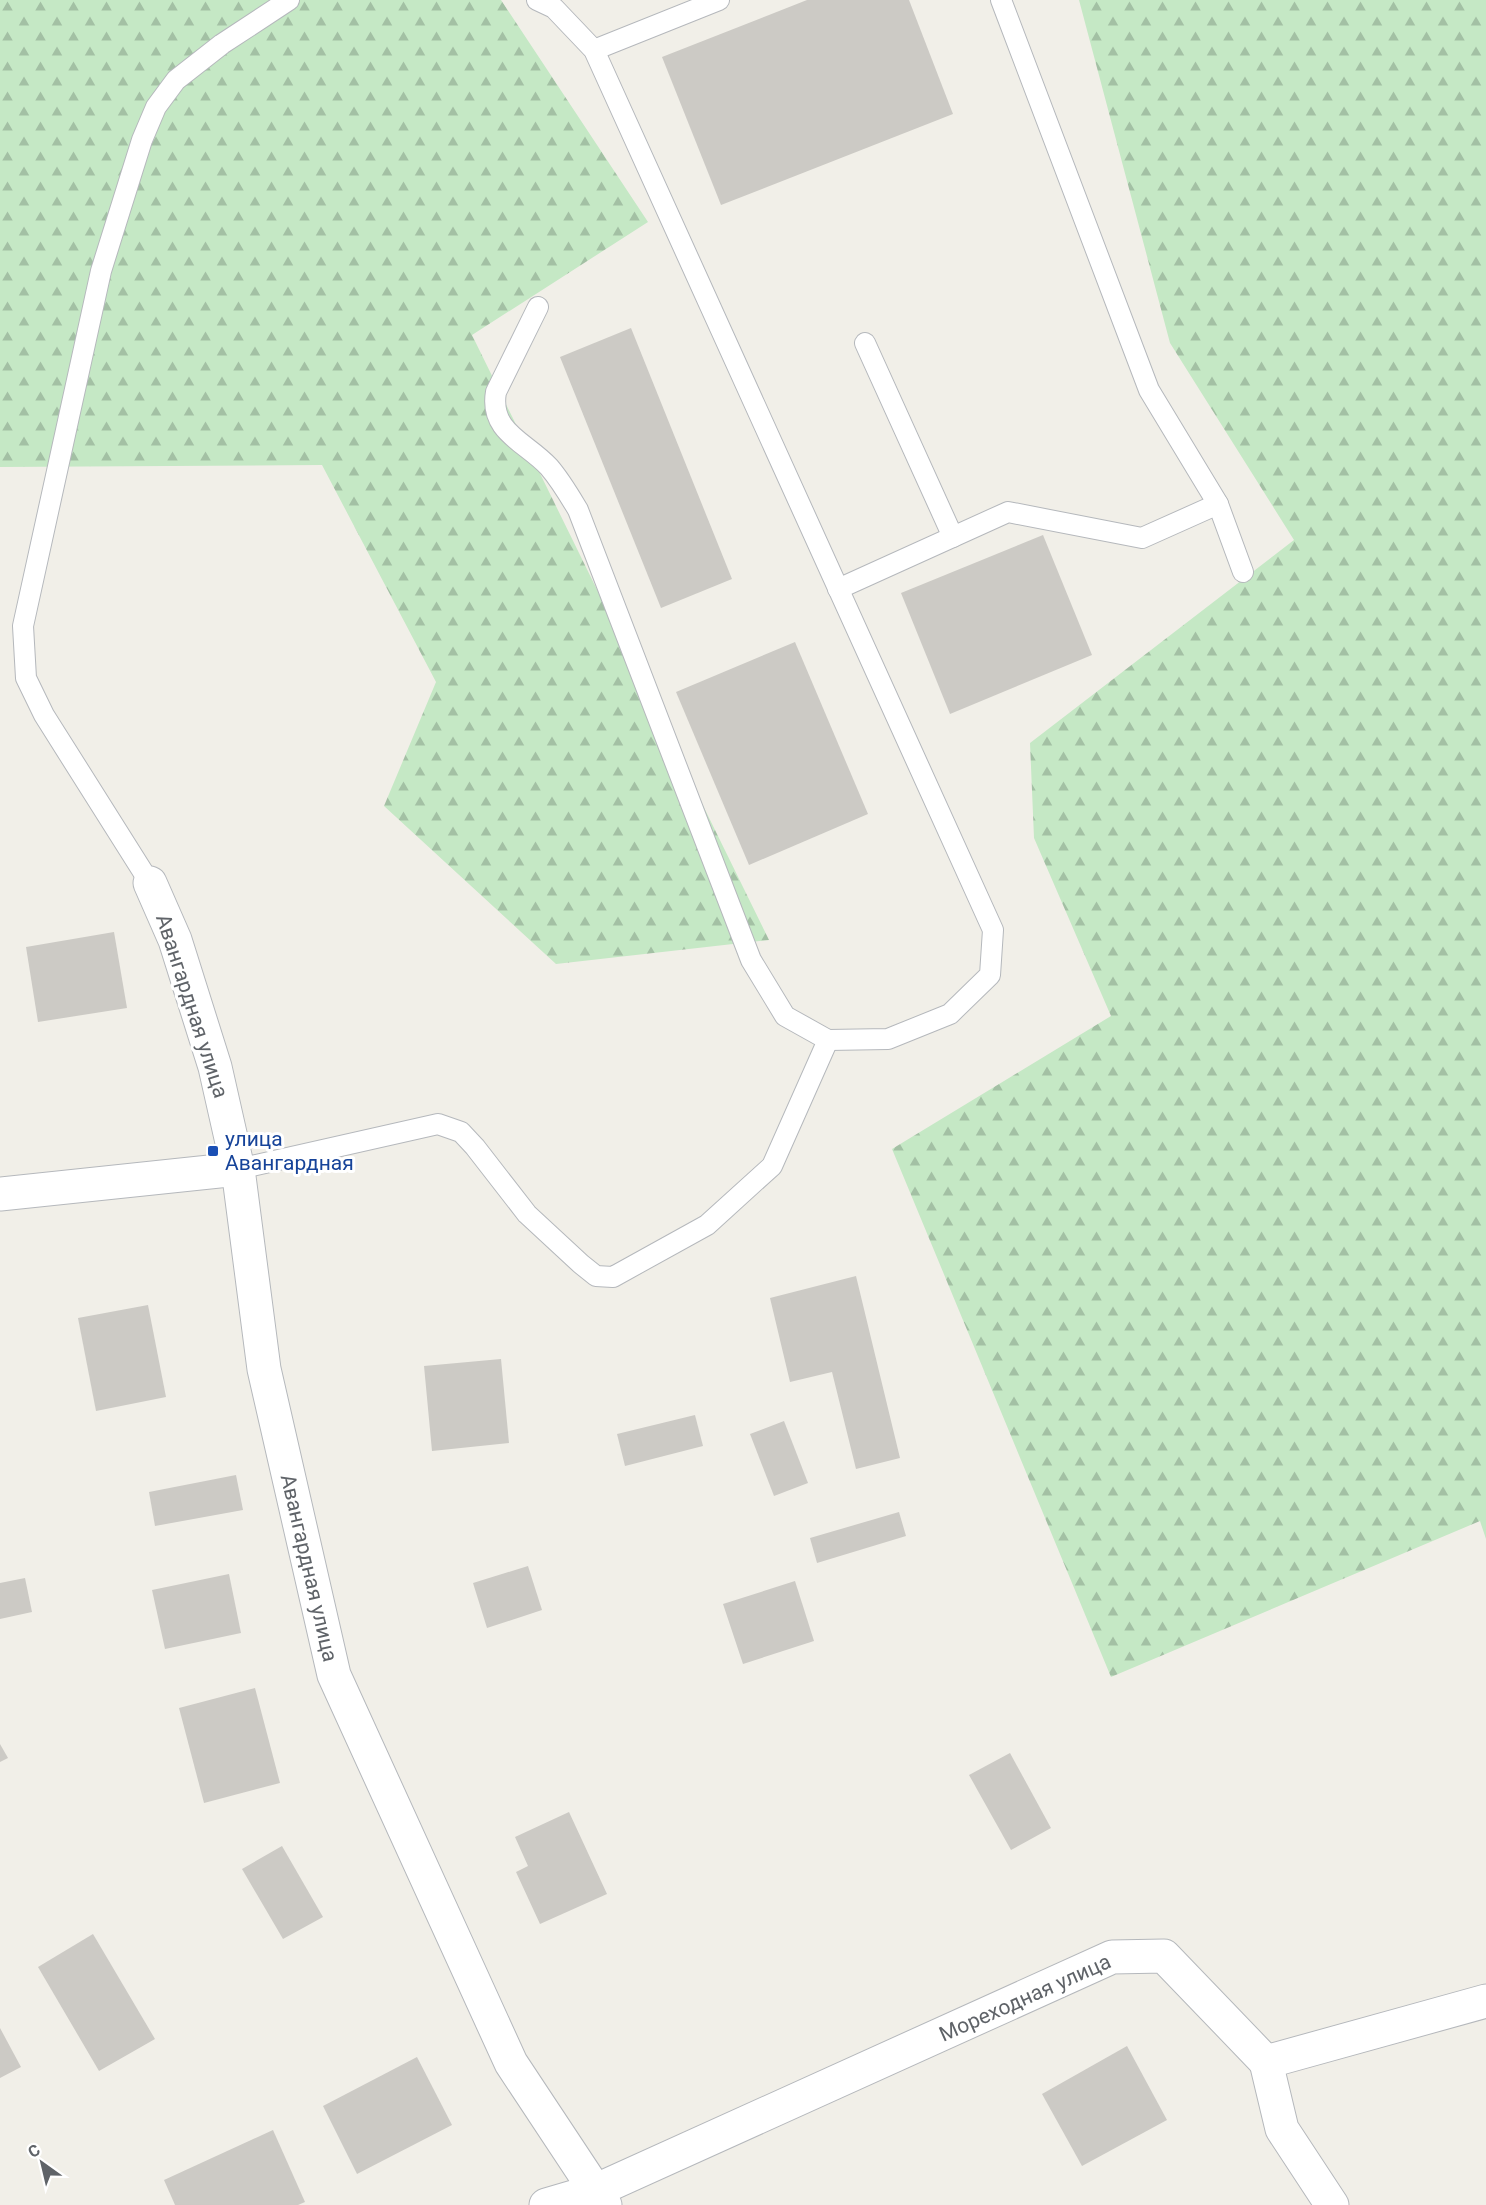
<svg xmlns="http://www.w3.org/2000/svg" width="1486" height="2205" font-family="Roboto,sans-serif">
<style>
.forest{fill:url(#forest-firs)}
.building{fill:#cccac5}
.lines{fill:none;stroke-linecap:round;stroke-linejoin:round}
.lane-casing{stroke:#b5b8bc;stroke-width:22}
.street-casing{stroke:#b5b8bc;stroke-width:35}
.lane{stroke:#fff;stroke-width:20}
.street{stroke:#fff;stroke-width:33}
.transit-dot{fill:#1a4fb4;stroke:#fff;stroke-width:2}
.labels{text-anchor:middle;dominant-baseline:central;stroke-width:6;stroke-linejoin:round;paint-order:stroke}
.street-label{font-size:21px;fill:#5f6368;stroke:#fff}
.transit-label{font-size:21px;fill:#164399;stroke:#fff;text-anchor:start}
</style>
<defs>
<pattern id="forest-firs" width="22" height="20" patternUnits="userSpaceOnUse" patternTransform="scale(1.5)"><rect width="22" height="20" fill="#c5e8c5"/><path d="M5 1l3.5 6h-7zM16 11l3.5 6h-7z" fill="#a3c0a4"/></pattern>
</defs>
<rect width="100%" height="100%" fill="#f1efe8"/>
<g class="forest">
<polygon points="0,0 501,0 648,222 472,335 769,940 556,964 384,806 436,682 322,465 0,467"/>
<polygon points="1079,0 1486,0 1486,1539 1480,1521 1111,1677 892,1149 1111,1016 1034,838 1030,743 1294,540 1170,343"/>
</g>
<g class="building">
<polygon points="807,0 909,0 953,114 721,205 662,57"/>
<polygon points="631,328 732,579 661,608 560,357"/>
<polygon points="1043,535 1092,655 950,714 901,593"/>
<polygon points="795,642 868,814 749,865 676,692"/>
<polygon points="114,932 127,1008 38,1022 26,947"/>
<polygon points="856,1276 900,1458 856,1469 832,1372 790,1382 770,1298"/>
<polygon points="148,1305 166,1397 96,1411 78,1318"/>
<polygon points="501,1359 509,1443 432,1451 424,1366"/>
<polygon points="695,1415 703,1446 625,1466 617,1434"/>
<polygon points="784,1421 808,1483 774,1496 750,1434"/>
<polygon points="236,1475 243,1510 155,1526 149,1492"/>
<polygon points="899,1512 906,1536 817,1563 810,1538"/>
<polygon points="528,1566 542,1610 487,1628 473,1583"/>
<polygon points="229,1574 241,1633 165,1649 152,1590"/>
<polygon points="25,1578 32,1612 0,1619 0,1583"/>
<polygon points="795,1581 814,1641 743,1664 723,1604"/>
<polygon points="255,1688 280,1783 204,1803 179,1708"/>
<polygon points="0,1744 8,1758 0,1762"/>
<polygon points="1010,1753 1051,1828 1011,1850 969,1775"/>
<polygon points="569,1812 607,1894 540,1924 516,1872 528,1866 515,1837"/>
<polygon points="282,1846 323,1917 283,1939 242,1869"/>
<polygon points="93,1934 155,2039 99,2071 38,1967"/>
<polygon points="0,2028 21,2067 0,2078"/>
<polygon points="1127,2046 1167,2120 1082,2166 1042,2094"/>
<polygon points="417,2057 452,2125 357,2174 323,2106"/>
<polygon points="273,2130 305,2202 298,2205 175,2205 164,2180"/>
</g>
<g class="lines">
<g class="lane-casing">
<g id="lane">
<path d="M 537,0 L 554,8 L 594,50 L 993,930 L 990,975 L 950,1014 L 888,1039 L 828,1040 L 785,1016 L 751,960 L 578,510 C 569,495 561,481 549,467 C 526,442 489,432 496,392 L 538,307"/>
<polyline points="1001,0 1149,390 1218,504 1243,572"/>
<polyline points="594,50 719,0"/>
<polyline points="865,343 953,537"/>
<polyline points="838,589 1008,512 1142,538 1218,504"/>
<polyline points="150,883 44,715 26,678 23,626 101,271 142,140 156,107 176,80 222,44 289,0"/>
<polyline points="238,1169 438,1124 461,1132 475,1147 527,1214 581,1264 596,1276 613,1277 707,1225 772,1166 828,1040"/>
</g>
</g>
<g class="street-casing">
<g id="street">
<polyline points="150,883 175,940 215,1067 238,1169 264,1369 334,1675 511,2063 605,2205"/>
<polyline points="0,1194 238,1169"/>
<polyline points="1266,2062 1486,2001"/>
<polyline points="1266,2062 1282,2129 1332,2205"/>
<polyline points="546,2205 597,2190 1112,1957 1164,1956 1266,2062"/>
</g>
</g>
<use href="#lane" class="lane"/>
<use href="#street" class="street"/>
</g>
<rect class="transit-dot" x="207" y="1145" width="12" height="12" rx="3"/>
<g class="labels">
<g class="street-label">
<text transform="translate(192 1006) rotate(72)">Авангардная улица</text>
<text transform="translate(309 1568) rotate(77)">Авангардная улица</text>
<text transform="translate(1025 1998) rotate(-24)">Мореходная улица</text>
</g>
<g class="transit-label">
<text x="225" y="1139">улица<tspan x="225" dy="24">Авангардная</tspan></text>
</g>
</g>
<g transform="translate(42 2163) rotate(326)" stroke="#ffffff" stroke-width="4.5" paint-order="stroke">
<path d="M0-4.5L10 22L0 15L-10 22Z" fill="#5f6368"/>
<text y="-9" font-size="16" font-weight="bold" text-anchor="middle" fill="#5f6368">С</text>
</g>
</svg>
